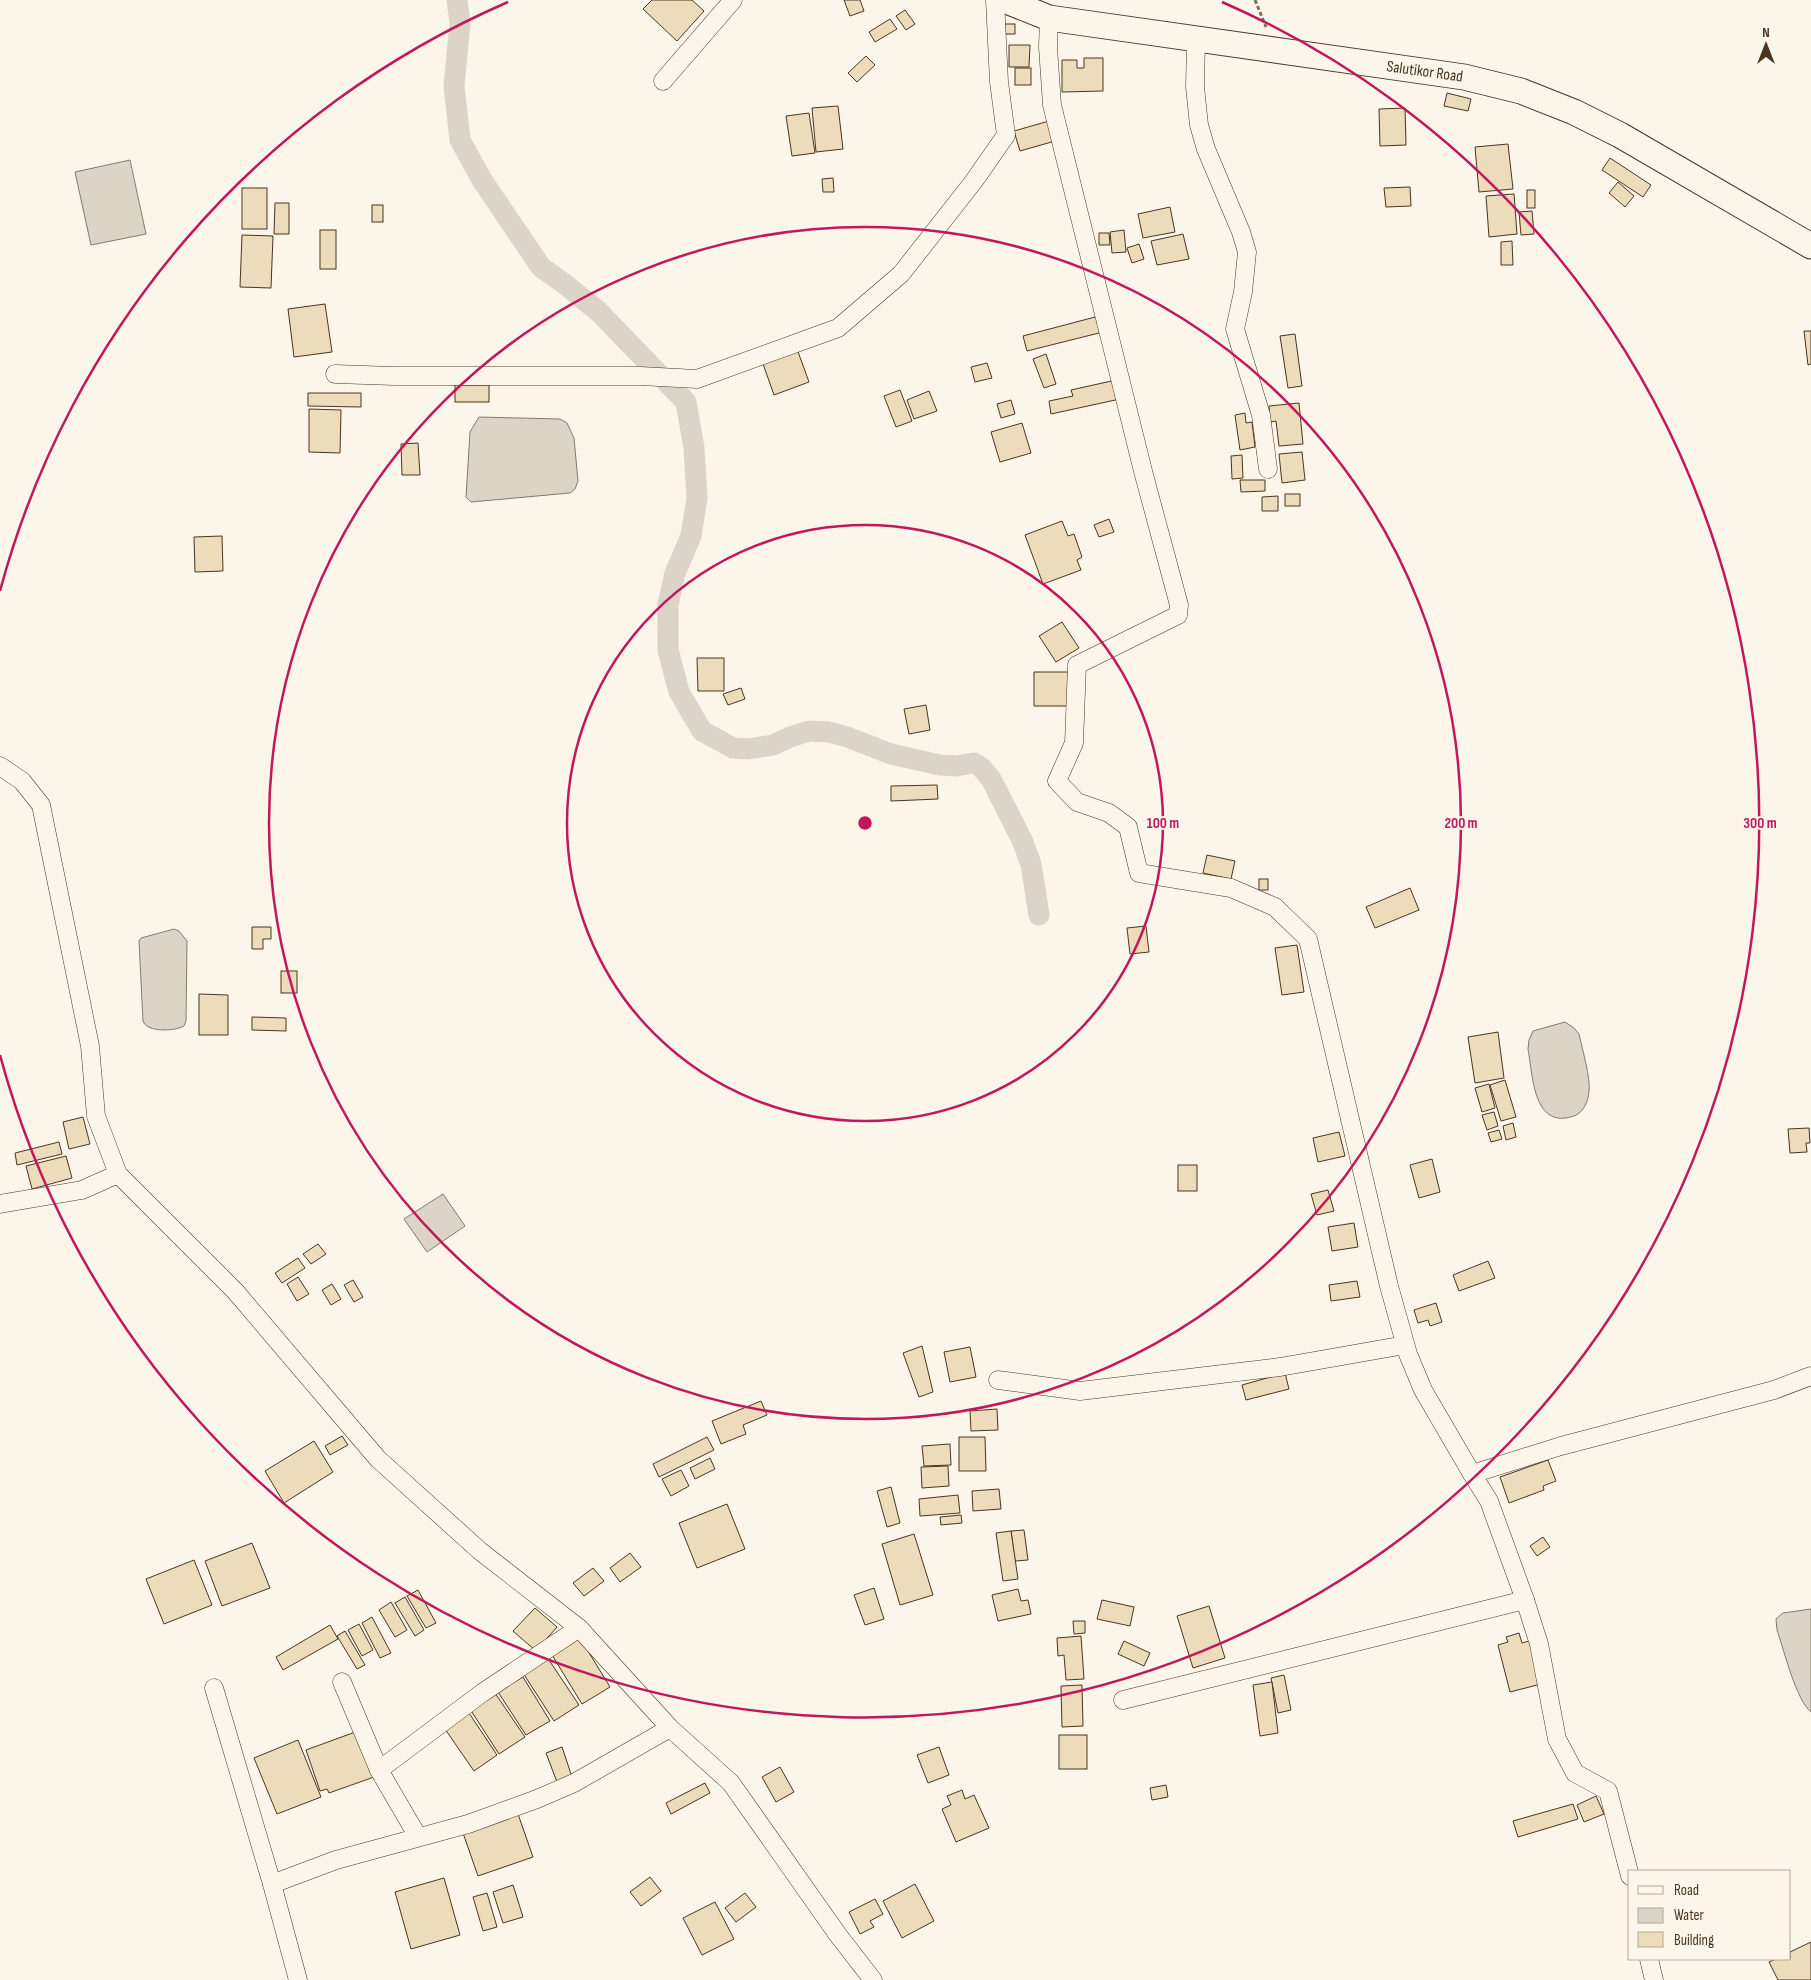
<svg xmlns="http://www.w3.org/2000/svg" width="1811" height="1980" font-family="'Sofia Sans Condensed',sans-serif">
<style>
.water{fill:#dcd4c6;stroke:#887966}
.lines{fill:none;stroke-linecap:round;stroke-linejoin:round}
.canal{stroke:#dcd4c6;stroke-width:21}
.building{fill:#ecdcbc;stroke:#4a3520}
.minor-casing{stroke:#4a3520;stroke-width:19}
.secondary-casing{stroke:#4a3520;stroke-width:27}
.path{stroke:#7f6f5c;stroke-width:3;stroke-dasharray:4 2.5;stroke-linecap:butt}
.minor{stroke:#fbf6e9;stroke-width:18}
.secondary{stroke:#fbf6e9;stroke-width:25}
.ring{fill:none;stroke:#c2185b;stroke-width:2.5}
.labels{text-anchor:middle;dominant-baseline:central;stroke-width:4;stroke-linejoin:round;paint-order:stroke}
.street-label{font-size:16px;fill:#4a3520;stroke:#fbf6e9}
.centre{fill:#c2185b;stroke:#fbf6e9;stroke-width:2.5}
.ring-label{font-size:15px;text-anchor:middle;font-weight:bold;fill:#c2185b;stroke:#fbf6e9;stroke-width:4;stroke-linejoin:round;paint-order:stroke}
</style>
<rect width="100%" height="100%" fill="#fbf6e9"/>
<g class="water">
<polygon points="130,160 146,234 91,245 75,172"/>
<polygon points="479,417 560,419 567,423 574,438 578,481 575,489 570,493 471,502 466,497 470,432"/>
<path d="M 174,929 L 179,931 L 187,941 L 186,1021 L 184,1026 C 175,1031 147,1033 143,1021 L 139,941 L 141,938 Z"/>
<path d="M 1565,1022 L 1574,1028 L 1579,1034 C 1582,1048 1591,1079 1589,1092 C 1588,1102 1583,1113 1574,1116 C 1533,1130 1533,1076 1528,1049 L 1529,1040 L 1533,1031 Z"/>
<polygon points="443,1194 465,1226 427,1252 404,1219"/>
<path d="M 1811,1609 L 1811,1712 C 1796,1700 1784,1650 1777,1630 L 1776,1619 L 1783,1613 Z"/>
</g>
<g class="lines">
<polyline class="canal" points="457,0 460,23 454,86 460,140 482,180 541,267 566,285 599,312 686,402 694,448 697,498 691,536 675,573 668,605 668,650 679,692 702,731 733,748 748,749 773,745 790,737 809,731 829,732 847,737 891,754 940,765 956,766 974,763 981,767 991,779 1022,840 1031,864 1039,915"/>
</g>
<g class="building">
<polygon points="652,0 692,0 704,11 677,41 643,9"/>
<polygon points="844,0 860,0 864,11 850,16"/>
<polygon points="905,10 915,24 906,30 896,16"/>
<polygon points="890,19 897,29 875,42 869,32"/>
<rect x="1005" y="24" width="10" height="10"/>
<polygon points="1009,45 1030,45 1029,67 1009,67"/>
<polygon points="866,56 875,65 857,82 848,73"/>
<polygon points="1084,58 1103,58 1103,91 1062,92 1062,60 1077,60 1077,68 1084,68"/>
<rect x="1015" y="68" width="16" height="17"/>
<polygon points="1447,93 1471,99 1468,111 1444,106"/>
<polygon points="838,106 843,149 816,152 812,108"/>
<polygon points="1405,108 1406,145 1380,146 1379,109"/>
<polygon points="809,113 815,153 792,156 786,116"/>
<polygon points="1049,121 1055,141 1020,151 1014,131"/>
<polygon points="1508,144 1513,189 1479,192 1475,147"/>
<polygon points="1610,158 1651,185 1643,197 1602,170"/>
<polygon points="833,178 834,192 823,192 822,179"/>
<polygon points="1618,182 1634,196 1625,207 1609,193"/>
<polygon points="1410,187 1411,206 1386,207 1384,188"/>
<rect x="242" y="188" width="25" height="41"/>
<rect x="1527" y="190" width="8" height="18"/>
<polygon points="1514,194 1517,234 1489,237 1486,196"/>
<polygon points="275,203 289,203 289,234 274,234"/>
<rect x="372" y="205" width="11" height="17"/>
<polygon points="1170,207 1175,232 1143,238 1138,214"/>
<polygon points="1532,211 1534,234 1521,235 1519,212"/>
<rect x="320" y="230" width="16" height="39"/>
<polygon points="1124,230 1126,252 1112,253 1110,232"/>
<polygon points="1099,233 1109,233 1110,245 1099,245"/>
<polygon points="1183,234 1189,259 1157,265 1151,241"/>
<polygon points="242,235 273,236 271,288 240,287"/>
<polygon points="1512,241 1513,265 1501,265 1501,242"/>
<polygon points="1139,244 1144,259 1132,263 1127,248"/>
<polygon points="325,304 332,352 294,357 288,309"/>
<polygon points="1099,316 1103,332 1027,351 1023,336"/>
<polygon points="1804,331 1811,331 1811,364 1808,365"/>
<polygon points="1295,334 1302,386 1288,388 1280,336"/>
<polygon points="797,349 809,382 774,395 762,361"/>
<polygon points="1046,354 1056,384 1044,388 1033,359"/>
<polygon points="987,363 992,378 975,382 971,367"/>
<polygon points="1116,380 1120,399 1051,414 1049,401 1073,396 1071,390"/>
<rect x="455" y="385" width="34" height="17"/>
<polygon points="900,390 912,421 896,427 884,396"/>
<polygon points="929,391 937,411 914,419 907,400"/>
<polygon points="308,393 361,393 361,407 308,406"/>
<polygon points="1011,400 1015,414 1001,418 997,404"/>
<polygon points="1299,403 1303,444 1279,446 1276,421 1270,422 1269,406"/>
<polygon points="309,409 341,410 340,453 309,452"/>
<polygon points="1245,413 1246,423 1252,422 1255,447 1240,450 1235,415"/>
<polygon points="1022,423 1031,453 1000,462 991,432"/>
<polygon points="418,443 420,475 402,475 401,444"/>
<polygon points="1302,452 1305,480 1282,483 1279,454"/>
<polygon points="1242,455 1243,478 1232,479 1231,456"/>
<polygon points="1240,480 1265,480 1265,491 1241,492"/>
<rect x="1285" y="494" width="15" height="12"/>
<polygon points="1278,496 1278,511 1262,511 1262,497"/>
<polygon points="1109,519 1114,532 1099,537 1094,525"/>
<polygon points="1062,521 1068,536 1074,534 1082,557 1077,560 1081,570 1043,584 1025,535"/>
<polygon points="222,536 223,571 195,572 194,537"/>
<polygon points="1062,622 1079,648 1056,662 1039,636"/>
<polygon points="697,658 724,658 724,691 698,691"/>
<polygon points="1034,672 1068,672 1069,706 1034,706"/>
<polygon points="741,688 745,699 728,705 723,694"/>
<polygon points="926,705 930,730 909,734 904,709"/>
<polygon points="937,785 938,799 891,801 891,786"/>
<polygon points="1207,855 1235,861 1231,879 1203,873"/>
<rect x="1259" y="879" width="9" height="11"/>
<polygon points="1410,888 1419,910 1375,928 1366,907"/>
<polygon points="1146,926 1149,952 1130,954 1127,928"/>
<polygon points="252,927 271,927 271,939 263,939 263,949 252,949"/>
<polygon points="1297,945 1304,992 1282,995 1275,948"/>
<rect x="281" y="971" width="16" height="22"/>
<polygon points="199,994 228,995 228,1035 199,1035"/>
<polygon points="252,1017 286,1018 286,1031 252,1030"/>
<polygon points="1498,1032 1504,1078 1475,1083 1468,1037"/>
<polygon points="1505,1080 1516,1117 1501,1121 1490,1085"/>
<polygon points="1489,1084 1495,1108 1482,1112 1475,1088"/>
<polygon points="1494,1112 1498,1126 1487,1130 1482,1115"/>
<polygon points="83,1117 90,1144 69,1149 63,1122"/>
<polygon points="1513,1123 1516,1137 1506,1140 1503,1126"/>
<polygon points="1809,1128 1810,1143 1806,1143 1807,1152 1790,1153 1788,1129"/>
<polygon points="1499,1130 1502,1139 1491,1142 1488,1133"/>
<polygon points="1339,1132 1345,1156 1318,1162 1313,1138"/>
<polygon points="59,1142 62,1154 17,1165 15,1153"/>
<polygon points="66,1156 72,1178 32,1189 26,1166"/>
<polygon points="1432,1159 1440,1192 1419,1198 1410,1165"/>
<rect x="1178" y="1165" width="19" height="26"/>
<polygon points="1328,1190 1334,1211 1317,1215 1311,1194"/>
<polygon points="1354,1223 1358,1247 1332,1251 1328,1227"/>
<polygon points="318,1244 326,1254 311,1264 303,1254"/>
<polygon points="298,1258 305,1268 282,1283 275,1273"/>
<polygon points="1488,1261 1495,1278 1459,1291 1453,1275"/>
<polygon points="298,1277 309,1294 297,1301 287,1284"/>
<polygon points="353,1280 363,1297 354,1302 344,1285"/>
<polygon points="1357,1281 1360,1297 1331,1301 1329,1285"/>
<polygon points="332,1284 341,1299 331,1305 322,1290"/>
<polygon points="1436,1303 1442,1322 1430,1326 1428,1320 1418,1323 1414,1310"/>
<polygon points="922,1346 933,1392 919,1397 903,1353"/>
<polygon points="970,1347 976,1377 950,1382 944,1352"/>
<polygon points="1285,1373 1289,1389 1246,1400 1242,1385"/>
<polygon points="761,1401 767,1415 743,1425 746,1434 721,1444 712,1421"/>
<polygon points="997,1409 998,1430 971,1431 970,1411"/>
<polygon points="342,1436 348,1445 330,1455 325,1446"/>
<polygon points="707,1437 714,1450 659,1477 653,1464"/>
<polygon points="959,1437 985,1437 986,1471 959,1471"/>
<polygon points="314,1441 333,1472 284,1503 265,1471"/>
<polygon points="950,1444 951,1465 924,1466 922,1446"/>
<polygon points="710,1458 715,1469 695,1479 690,1468"/>
<polygon points="1548,1460 1556,1481 1543,1486 1544,1490 1509,1503 1500,1477"/>
<polygon points="948,1466 949,1486 922,1488 921,1467"/>
<polygon points="681,1470 689,1486 671,1496 662,1479"/>
<polygon points="891,1487 900,1523 887,1527 877,1491"/>
<polygon points="999,1489 1001,1509 973,1511 972,1491"/>
<polygon points="958,1495 960,1513 920,1516 919,1499"/>
<polygon points="727,1504 745,1549 697,1568 679,1523"/>
<polygon points="961,1515 962,1523 941,1525 940,1517"/>
<polygon points="1024,1530 1028,1560 1015,1561 1011,1531"/>
<polygon points="1011,1531 1018,1579 1003,1581 996,1533"/>
<polygon points="914,1534 933,1595 900,1605 882,1544"/>
<polygon points="1543,1537 1550,1547 1537,1556 1530,1546"/>
<polygon points="252,1543 270,1588 222,1606 205,1561"/>
<polygon points="630,1553 641,1567 620,1582 610,1568"/>
<polygon points="194,1560 212,1605 164,1624 146,1579"/>
<polygon points="593,1568 604,1581 584,1596 573,1583"/>
<polygon points="874,1588 884,1619 865,1625 854,1595"/>
<polygon points="1018,1589 1021,1601 1028,1600 1031,1614 998,1621 992,1595"/>
<polygon points="418,1590 436,1623 426,1628 407,1596"/>
<polygon points="405,1597 424,1630 415,1636 395,1603"/>
<polygon points="1102,1600 1134,1607 1130,1626 1097,1619"/>
<polygon points="391,1602 407,1630 395,1637 379,1610"/>
<polygon points="1209,1606 1225,1658 1193,1668 1177,1616"/>
<polygon points="535,1608 557,1627 536,1651 513,1631"/>
<polygon points="372,1617 391,1653 380,1658 362,1623"/>
<polygon points="1073,1621 1085,1621 1085,1633 1074,1634"/>
<polygon points="359,1624 373,1650 362,1656 348,1630"/>
<polygon points="330,1625 338,1639 283,1670 276,1657"/>
<polygon points="345,1631 365,1665 357,1669 337,1636"/>
<polygon points="1519,1633 1522,1643 1529,1641 1541,1684 1510,1692 1498,1645 1508,1642 1506,1637"/>
<polygon points="1081,1636 1084,1679 1066,1680 1064,1655 1058,1656 1057,1638"/>
<polygon points="580,1638 610,1687 582,1704 552,1655"/>
<polygon points="1124,1641 1150,1653 1144,1666 1118,1654"/>
<polygon points="547,1657 579,1705 554,1721 523,1673"/>
<polygon points="1284,1675 1291,1710 1278,1713 1271,1678"/>
<polygon points="523,1677 550,1721 526,1735 498,1692"/>
<polygon points="1272,1682 1278,1733 1260,1736 1253,1685"/>
<polygon points="1082,1685 1083,1726 1062,1727 1061,1686"/>
<polygon points="495,1693 525,1737 499,1754 470,1709"/>
<polygon points="469,1713 497,1755 474,1771 445,1729"/>
<polygon points="358,1731 374,1777 329,1793 327,1789 320,1791 306,1750"/>
<rect x="1059" y="1735" width="28" height="34"/>
<polygon points="298,1740 321,1797 277,1814 254,1758"/>
<polygon points="562,1747 572,1777 557,1782 546,1753"/>
<polygon points="939,1747 949,1775 928,1783 917,1755"/>
<polygon points="780,1767 794,1792 776,1802 762,1777"/>
<polygon points="705,1783 710,1793 671,1814 666,1803"/>
<polygon points="1166,1785 1168,1797 1152,1800 1150,1788"/>
<polygon points="962,1790 965,1799 974,1795 989,1828 956,1842 942,1809 951,1805 947,1796"/>
<polygon points="1596,1796 1604,1814 1584,1822 1577,1805"/>
<polygon points="1573,1804 1578,1819 1518,1837 1513,1821"/>
<polygon points="518,1814 533,1857 478,1876 463,1833"/>
<polygon points="650,1877 661,1891 641,1906 630,1892"/>
<polygon points="444,1878 460,1935 411,1949 395,1892"/>
<polygon points="915,1884 934,1921 902,1938 883,1901"/>
<polygon points="513,1885 523,1917 503,1923 493,1892"/>
<polygon points="487,1893 497,1927 483,1931 473,1897"/>
<polygon points="745,1893 756,1907 736,1922 725,1908"/>
<polygon points="875,1899 883,1914 870,1921 874,1927 860,1934 849,1912"/>
<polygon points="715,1902 734,1939 702,1955 683,1918"/>
<polygon points="1811,1942 1811,1980 1778,1980 1769,1962 1776,1959 1790,1959 1790,1952"/>
</g>
<g class="lines">
<g class="minor-casing">
<g id="minor">
<polyline points="1049,18 1048,47 1052,105 1144,475 1179,605 1178,615 1077,665 1074,743 1057,781 1077,802 1109,813 1128,827 1139,873 1231,888 1275,907 1308,939 1389,1286 1408,1354 1423,1390 1472,1474"/>
<polyline points="1196,40 1195,87 1199,125 1206,149 1241,232 1247,252 1243,292 1235,329 1261,415 1268,469"/>
<polyline points="663,81 733,0"/>
<polyline points="335,374 394,376 640,376 697,379 838,328 901,274 974,181 1006,135 999,82 995,0"/>
<polyline points="0,766 22,781 41,805 90,1046 96,1116 118,1174 235,1291 378,1459 480,1551 579,1628 670,1728 731,1783 838,1935 873,1980"/>
<polyline points="0,1204 82,1190 118,1174"/>
<polyline points="998,1380 1080,1391 1280,1367 1405,1345"/>
<polyline points="342,1682 379,1770 418,1837"/>
<polyline points="214,1688 272,1884 298,1980"/>
<polyline points="1123,1700 1525,1600"/>
<polyline points="379,1770 482,1693 579,1628"/>
<polyline points="1630,1876 1608,1791 1575,1773 1557,1739 1539,1644 1525,1600 1489,1501 1472,1474 1561,1446 1774,1390 1811,1376"/>
<polyline points="272,1884 336,1860 468,1824 537,1799 574,1783 670,1728"/>
<polyline points="1649,1959 1654,1980"/>
</g>
</g>
<g class="secondary-casing">
<g id="secondary">
<path id="s1" d="M 1004,0 L 1049,18 L 1464,77 L 1521,91 L 1574,112 L 1620,135 L 1811,246"/>
</g>
</g>
<polyline class="path" points="1255,0 1266,27"/>
<use href="#minor" class="minor"/>
<use href="#secondary" class="secondary"/>
</g>
<g class="ring">
<circle cx="865" cy="823" r="298"/>
<circle cx="865" cy="823" r="596"/>
<path d="M0 591A895 895 0 0 1 508 2M1222 2A895 895 0 1 1 0 1055"/>
</g>
<g class="labels">
<g class="street-label">
<text stroke="none"><textPath href="#s1" startOffset="428">Salutikor Road</textPath></text>
</g>
</g>
<circle cx="865" cy="823" r="8" class="centre"/>
<g class="ring-label">
<text x="1163" y="828">100 m</text>
<text x="1461" y="828">200 m</text>
<text x="1760" y="828">300 m</text>
</g>
<rect x="1628" y="1870" width="162" height="90" fill="#fbf6e9" stroke="#b4a999"/>
<rect x="1638" y="1886" width="25" height="8" fill="#fbf6e9" stroke="#b4a999"/>
<text x="1674" y="1895" font-size="15" fill="#4a3520">Road</text>
<rect x="1638" y="1908" width="25" height="15" fill="#dcd4c6" stroke="#b4a999"/>
<text x="1674" y="1920" font-size="15" fill="#4a3520">Water</text>
<rect x="1638" y="1932" width="25" height="15" fill="#ecdcbc" stroke="#b4a999"/>
<text x="1674" y="1945" font-size="15" fill="#4a3520">Building</text>
<g transform="translate(1766 45)" stroke="#fbf6e9" stroke-width="4" paint-order="stroke">
<path d="M0-4L9 19L0 12L-9 19Z" fill="#4a3520"/>
<text y="-8" font-size="14" font-weight="bold" text-anchor="middle" fill="#4a3520">N</text>
</g>
</svg>
